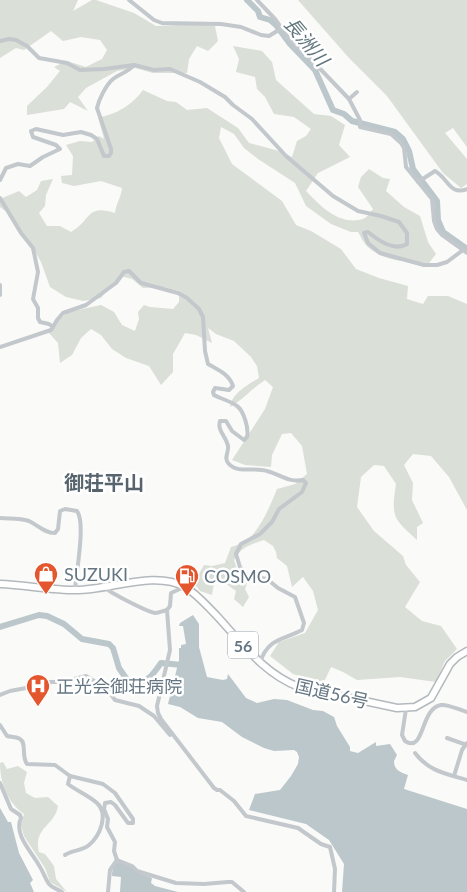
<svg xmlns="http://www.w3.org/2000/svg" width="467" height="892" font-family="Lato,'Noto Sans JP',sans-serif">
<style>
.green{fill:#dadfd7}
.water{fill:#bbc7cb}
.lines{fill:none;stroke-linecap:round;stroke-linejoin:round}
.river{stroke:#bbc7cb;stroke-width:6}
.trunk-casing{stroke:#b4b9bd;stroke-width:9}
.minor{stroke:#c3c8cc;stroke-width:4}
.trunk{stroke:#fff;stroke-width:6}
.labels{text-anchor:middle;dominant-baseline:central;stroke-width:5;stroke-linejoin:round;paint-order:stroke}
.shield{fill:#fff;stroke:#939fa8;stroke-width:1}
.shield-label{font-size:16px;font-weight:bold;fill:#657683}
.poi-label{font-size:18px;fill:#657683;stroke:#fff;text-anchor:start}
.street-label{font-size:18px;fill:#657683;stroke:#fff}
.water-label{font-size:19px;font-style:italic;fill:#60757c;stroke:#fff}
.quarter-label{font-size:20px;font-weight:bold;fill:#57646e;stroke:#fff}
</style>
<rect width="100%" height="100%" fill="#fafaf8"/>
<g class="green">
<polygon points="0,0 78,0 73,11 92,0 96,0 134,13 156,26 197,24 215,26 218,41 208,51 197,46 189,59 187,73 153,73 135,68 117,71 86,88 78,97 88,111 70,102 64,109 27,115 27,106 47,87 60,71 54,67 67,61 86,67 102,59 107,50 100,40 81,37 63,41 51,31 24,50 16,48 0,58"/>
<polygon points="298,0 467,0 467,147 453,128 445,133 467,159 467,184 461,188 443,173 387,96 349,58"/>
<path d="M 233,46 L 262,51 L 272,62 L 276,80 L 314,114 L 331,116 L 345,125 L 339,145 L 350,157 L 318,173 L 306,191 C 320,206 342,228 365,218 C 368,216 371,211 373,209 L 358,187 L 361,177 L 369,169 L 383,178 L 390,179 L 386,191 L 404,207 L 420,216 L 428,242 L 436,254 L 429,263 C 409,262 386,262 369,248 C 364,244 361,237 358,232 L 351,232 L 331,224 L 306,206 L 295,183 L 258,159 L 244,148 L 234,134 L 221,127 L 219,138 L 232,164 L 282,201 L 296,225 L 311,231 L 341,249 L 356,269 L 379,278 L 408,286 L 407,299 L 423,304 L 428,296 L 448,296 L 467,304 L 467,510 L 449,477 L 431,456 L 413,454 L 404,465 L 413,483 L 412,500 L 423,523 L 417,527 L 417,540 C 393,518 391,517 396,484 L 384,466 L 374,465 L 361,477 L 357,507 L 374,531 L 403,556 L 406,565 L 420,582 L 405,607 L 422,621 L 441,626 L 457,649 L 445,661 L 436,682 L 400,677 L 357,680 L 343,672 L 331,667 L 323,684 L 293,674 L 270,656 L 279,642 L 305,633 L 318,610 L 313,591 L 303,577 L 292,587 L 287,566 L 277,558 L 276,552 L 273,546 L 264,540 C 250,545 241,547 234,560 L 237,569 L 247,575 L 248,581 L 245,589 L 249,597 L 243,607 L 234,599 L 236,591 L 218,578 L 214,582 L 212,595 L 200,591 L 194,583 L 204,565 L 212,566 L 225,563 L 231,547 C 236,545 242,544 246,541 C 261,529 270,506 277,489 L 295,484 L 307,474 L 302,446 L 291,433 L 282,434 L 272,455 L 271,467 L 245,465 L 232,460 L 265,409 L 273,387 L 265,380 C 252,388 243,400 230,407 C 232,393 248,385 259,378 L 257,366 L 251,357 L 234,341 L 216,334 L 208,328 L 212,343 L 196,335 L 185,333 L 173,354 L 173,372 L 161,385 L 149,366 L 126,358 L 112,349 L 101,335 L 91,329 L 81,338 L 72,355 L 60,363 L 58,343 L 49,333 L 55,323 L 68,312 L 101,305 L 114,312 L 122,325 L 135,331 L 139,319 L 138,312 L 144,305 L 150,307 L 173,309 L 179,302 L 179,291 L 163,287 L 143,288 L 132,279 L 120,276 L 101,298 L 83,301 L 66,297 L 50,287 L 41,262 L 29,241 L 8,213 L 0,207 L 0,199 L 19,191 L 26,197 L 37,190 L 41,181 L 53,179 L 46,195 L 45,206 L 39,213 L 47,226 L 60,226 L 71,232 C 92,220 86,204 115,213 C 116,203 121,198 122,188 L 101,181 L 74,186 L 62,183 L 61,176 L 72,175 L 73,156 L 66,145 L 80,141 L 92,142 L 99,136 L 104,139 L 98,117 C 115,116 133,104 143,90 L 167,101 L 176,102 L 187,110 L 207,108 L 238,128 L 249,143 L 279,151 L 292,157 L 297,141 L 306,136 L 311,129 L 294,117 L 274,114 L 265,97 L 257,89 L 255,77 L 236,72 L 239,59 Z"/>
<path d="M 3,762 L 7,769 L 18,766 L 27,772 L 24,783 L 26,793 L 35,798 L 48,797 L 58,806 C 55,826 33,827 39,852 L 45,854 L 54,866 L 56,879 L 67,892 L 50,882 L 45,868 L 24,836 L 21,825 L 24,814 C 7,802 0,783 0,763 Z"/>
</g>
<g class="water">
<path d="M 193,615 L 199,624 L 199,647 L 207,677 L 223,680 L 227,679 L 228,674 L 246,698 L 257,703 L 274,699 L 287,700 L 313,710 L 323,711 L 334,717 L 337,726 L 350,747 L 350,751 L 358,753 L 376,742 L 376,746 L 390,744 L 397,755 L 394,761 C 394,770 400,772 408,775 L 404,789 L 467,809 L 467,892 L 342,892 L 344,864 L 329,840 L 306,824 L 249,810 L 255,794 L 280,790 L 291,776 L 298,764 L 299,757 L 297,752 L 294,750 L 274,751 L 264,748 L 242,737 L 222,722 L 198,718 L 180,707 L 168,704 L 179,660 L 179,648 L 181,648 L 181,645 L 186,644 L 183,626 L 179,626 L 180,623 Z"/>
<polygon points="0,808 8,822 11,822 19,853 33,880 30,883 34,892 0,892"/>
<path d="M 118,862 L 132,867 L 136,872 L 152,878 L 151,883 L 155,886 L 178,892 L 120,892 L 121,877 L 112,876 C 112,871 113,865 118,862 Z"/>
</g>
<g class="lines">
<g class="river">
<polyline points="247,0 258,11 260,17 270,20 276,25 290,44 315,70 333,110 344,114 352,121 395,132 403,139 409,151 413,169 437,201 438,220 443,232 467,249"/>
<path d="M 0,627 L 39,615 L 47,616 L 64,624 L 82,639 L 109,644 L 113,648 L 119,668 L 130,684 C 147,684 152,676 161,663 L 182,665"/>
</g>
<g class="trunk-casing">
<path id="trunk" d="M 0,584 C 25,585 51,590 76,590 C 110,590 155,570 185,587 C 197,594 206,605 216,615 C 241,642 264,674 299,687 L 397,708 L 415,707 L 431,698 L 450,664 L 457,657 L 467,651"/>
</g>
<g class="minor">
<polyline points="129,0 154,20 162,23 221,24 241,27 261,35 269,36 282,28"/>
<polyline points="257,0 275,19 290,40 305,53 349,99 360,120 360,127 391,134 401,143 404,148 406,167 432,199 434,221 437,229 442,235 467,253"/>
<path d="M 0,41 L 9,39 L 16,40 L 27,46 L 39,58 L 67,63 L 80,70 L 104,69 L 134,65 L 154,70 L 170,69 L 200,82 L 225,97 L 233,105 L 252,119 L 286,156 L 333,196 L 358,211 L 381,216 L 399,222 L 407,233 L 407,244 C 394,252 378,240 368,232 L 364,233 L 368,243 L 380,253 L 424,265 L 437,265 L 447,262 L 463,250"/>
<polyline points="349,99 357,92"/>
<path d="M 0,180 L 6,168 L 18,164 L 30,166 L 43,157 L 60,149 L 56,145 L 33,137 L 31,131 L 36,129 L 63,135 L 81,132 L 91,135 L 97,139 L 104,156 L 109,156 L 111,153 L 111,149 L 97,108 C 99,99 106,85 113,79 C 121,73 127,73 134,65"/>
<path d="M 418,182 L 435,171 C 448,178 450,196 467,189"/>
<polyline points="0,198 21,233 33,248 38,272 33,299 38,308 38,318 40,322 49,324 53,327"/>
<polyline points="0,285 0,295"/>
<path d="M 0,347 L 51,330 L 57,320 L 63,313 L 86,305 L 116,283 L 124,272 L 129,271 L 141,283 L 178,293 L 187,298 L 199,309 L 203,317 L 205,351 L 208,364 C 218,370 229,374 233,386 L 229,390 L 215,388 L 213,392 L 214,395 C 221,399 231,401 237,406 C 244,411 249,429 247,437 L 244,440 L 232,431 L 226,421 L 220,421 C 217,431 226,436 228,446 C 229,453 223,458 229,464 C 237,473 252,468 262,470 C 278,472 286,483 303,480 L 306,483 L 302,492 L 279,509 L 272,522 L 260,534 L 241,544 L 236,554 L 240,567 L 248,576 L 267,579 L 278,588 L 295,597 L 304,623 L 302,630 C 281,641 269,638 260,662"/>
<path d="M 0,518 C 10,519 19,518 29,521 C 38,525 44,533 55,533 L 58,529 L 60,511 L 65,509 L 77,511 C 86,523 76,573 75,590"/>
<polyline points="184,587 171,593 170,606 167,610 170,650 157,706 158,713 161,719 214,788 217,790 220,790 234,801 246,816 298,828 321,844 330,847 335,869 334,892"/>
<path d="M 106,588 C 110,593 148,612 155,613 C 159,613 163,611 167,610"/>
<polyline points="0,695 10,691 26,688 47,682 62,682 86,676 107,689 115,700 139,706 154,716 170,735"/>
<path d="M 406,709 L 402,735 L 405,741 C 425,754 420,708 441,705 C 448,704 460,710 467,712"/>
<path d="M 0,725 L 7,736 C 11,737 17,737 20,739 C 27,743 21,756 27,764 L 55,765 L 70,776 L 103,784 L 115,793 L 133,819 L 133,823 L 128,823 L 115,805 L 111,802 L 105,803 L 104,809 L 108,819 L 107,827 L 115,842 L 114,851 L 117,860"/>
<polyline points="447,738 467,745"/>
<path d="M 415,753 C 428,771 447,774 467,780"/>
<polyline points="454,776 462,750 467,743"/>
<path d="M 0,783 L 11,809 L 20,815 L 21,818 C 13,835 33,853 40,867 C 44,873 45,879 49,884 C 53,889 58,889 62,892"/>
<path d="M 65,855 C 72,850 82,851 89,845 C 100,836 109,814 97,803 C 88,795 77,791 68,784 L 70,776"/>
<polyline points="117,860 132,866 137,871 176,883 204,884 228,882 232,882 244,892"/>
<polyline points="108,892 110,870 117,860"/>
</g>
<use href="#trunk" class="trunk"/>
</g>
<defs>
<g id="shop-pin" transform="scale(1.25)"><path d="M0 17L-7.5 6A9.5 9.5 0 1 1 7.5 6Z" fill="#e4572e" stroke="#fff"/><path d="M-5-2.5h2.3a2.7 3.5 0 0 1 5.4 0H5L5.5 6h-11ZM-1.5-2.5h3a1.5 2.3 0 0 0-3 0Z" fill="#fff"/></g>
<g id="fuel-pin" transform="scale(1.25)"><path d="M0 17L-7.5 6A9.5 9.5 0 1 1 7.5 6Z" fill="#e4572e" stroke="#fff"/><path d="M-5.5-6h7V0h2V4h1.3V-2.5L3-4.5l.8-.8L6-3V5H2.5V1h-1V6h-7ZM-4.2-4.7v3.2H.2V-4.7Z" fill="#fff"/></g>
<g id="hospital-pin" transform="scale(1.25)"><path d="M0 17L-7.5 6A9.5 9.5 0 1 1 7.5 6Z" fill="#e4572e" stroke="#fff"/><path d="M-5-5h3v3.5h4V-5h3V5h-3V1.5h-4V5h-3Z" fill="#fff"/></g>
</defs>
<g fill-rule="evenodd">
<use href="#shop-pin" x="46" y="574"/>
<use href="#fuel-pin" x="187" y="576"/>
<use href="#hospital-pin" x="38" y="686"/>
</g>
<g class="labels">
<rect class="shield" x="228" y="631.5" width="30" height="27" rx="4"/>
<g class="shield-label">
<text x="243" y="645">56</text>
</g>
<g class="poi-label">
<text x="64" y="574">SUZUKI</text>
<text x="204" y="576">COSMO</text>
<text x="56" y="686">正光会御荘病院</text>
</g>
<g class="street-label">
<text transform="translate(332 693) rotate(13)">国道56号</text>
</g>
<g class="water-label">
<text transform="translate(307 41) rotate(50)">長洲川</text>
</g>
<g class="quarter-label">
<text x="104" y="482">御荘平山</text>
</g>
</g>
</svg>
